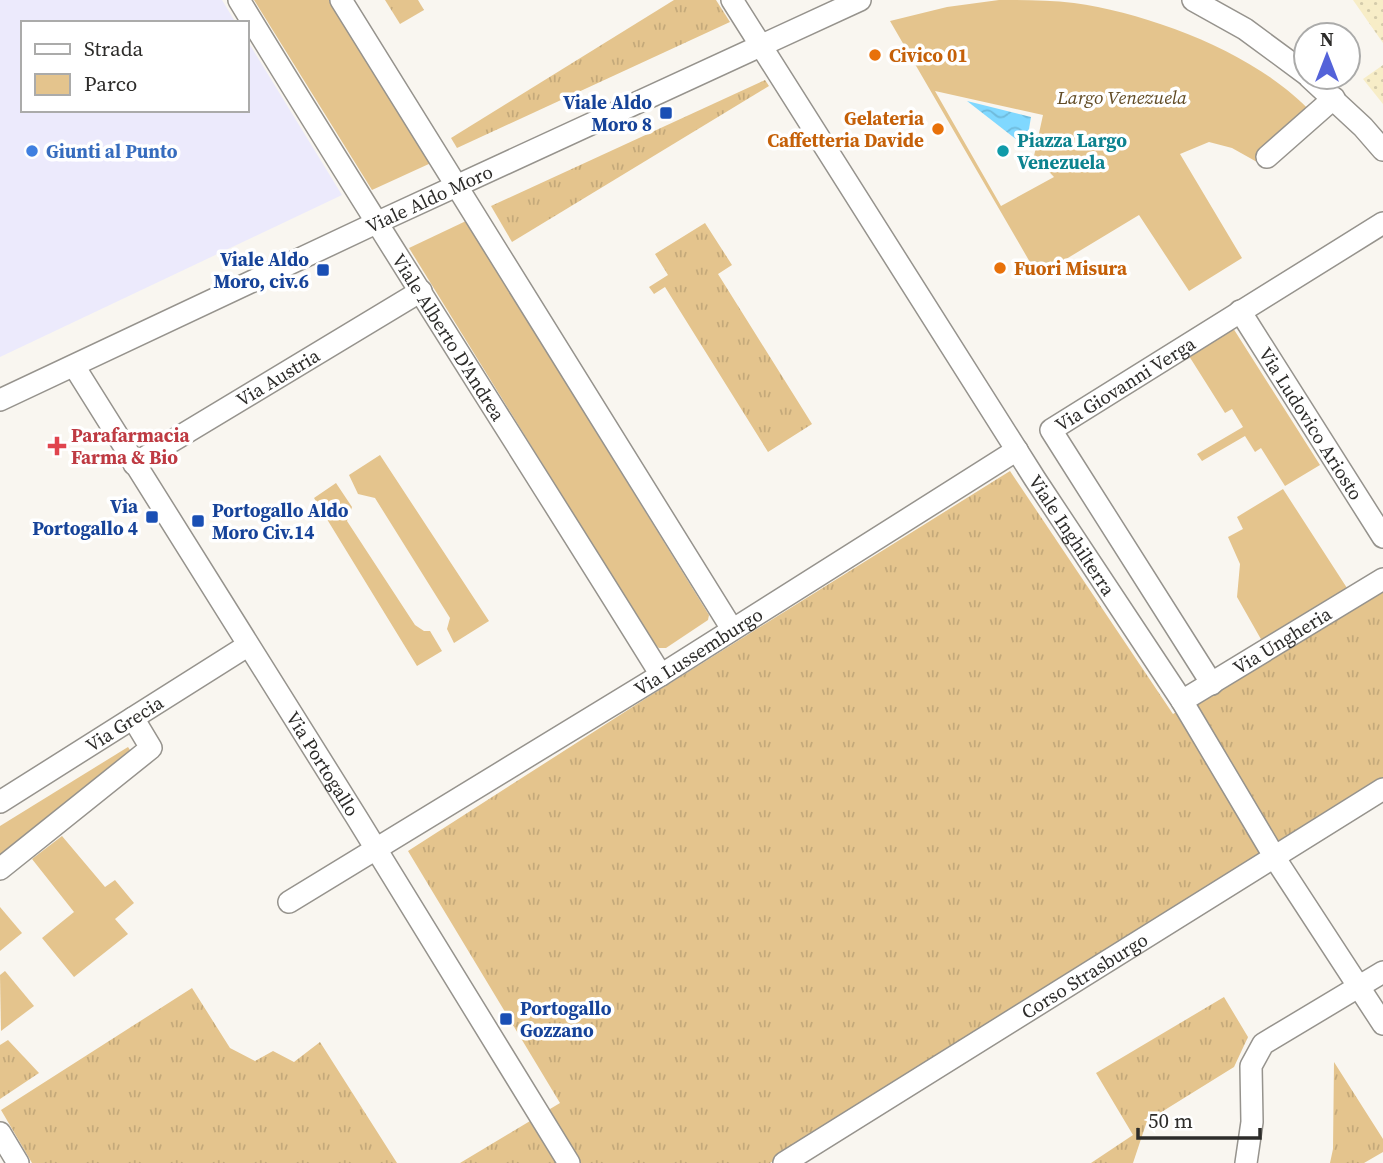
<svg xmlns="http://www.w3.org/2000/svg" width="1383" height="1163" font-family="'Source Serif 4',serif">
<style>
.commercial{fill:#eceafc}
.grass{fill:url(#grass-tufts)}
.sand{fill:url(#sand-dots)}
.green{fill:#e4c48d;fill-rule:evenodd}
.water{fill:url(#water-waves)}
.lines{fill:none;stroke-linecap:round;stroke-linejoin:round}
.minor-casing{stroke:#96938d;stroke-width:24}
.minor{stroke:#fff;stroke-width:21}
.food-dot{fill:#e8710a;stroke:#fff;stroke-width:2.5}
.transit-dot{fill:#1a4fb4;stroke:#fff;stroke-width:2.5}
.shop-dot{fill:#3f7fe0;stroke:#fff;stroke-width:2.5}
.culture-dot{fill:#0f9aa8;stroke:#fff;stroke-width:2.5}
.health-dot{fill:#e0444e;stroke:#fff;stroke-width:2.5}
.labels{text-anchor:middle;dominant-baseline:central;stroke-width:7;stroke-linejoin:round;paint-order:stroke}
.food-label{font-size:19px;font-weight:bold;fill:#c56008;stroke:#fff;text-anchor:start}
.park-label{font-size:19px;font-style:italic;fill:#614b24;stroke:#fff}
.transit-label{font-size:19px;font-weight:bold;fill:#164399;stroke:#fff;text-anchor:end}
.culture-label{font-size:19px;font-weight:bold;fill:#0d838f;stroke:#fff;text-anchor:start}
.shop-label{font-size:19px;font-weight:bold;fill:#366cbe;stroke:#fff;text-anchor:start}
.street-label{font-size:19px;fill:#2d2c2a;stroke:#fff}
.health-label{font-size:19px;font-weight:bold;fill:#be3a42;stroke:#fff;text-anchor:start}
</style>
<defs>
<pattern id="grass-tufts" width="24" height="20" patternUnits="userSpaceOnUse" patternTransform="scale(1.75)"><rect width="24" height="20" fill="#e4c48d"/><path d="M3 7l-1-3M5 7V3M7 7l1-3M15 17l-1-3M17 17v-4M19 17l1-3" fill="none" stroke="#c4a97a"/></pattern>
<pattern id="sand-dots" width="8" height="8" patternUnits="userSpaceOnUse" patternTransform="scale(1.75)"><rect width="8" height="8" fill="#f7edc7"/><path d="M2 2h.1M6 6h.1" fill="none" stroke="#d4cbab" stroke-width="1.8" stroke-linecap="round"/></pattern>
<pattern id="water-waves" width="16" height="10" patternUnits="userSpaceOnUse" patternTransform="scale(1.75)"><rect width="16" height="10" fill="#80d8ff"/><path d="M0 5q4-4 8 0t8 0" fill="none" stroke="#6fbadb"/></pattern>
</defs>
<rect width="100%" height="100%" fill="#f9f6f0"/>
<polygon class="commercial" points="0,0 222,0 236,23 23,23 23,110 247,110 247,40 342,195 0,357"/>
<g class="grass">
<polygon points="385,0 418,0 424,10 400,24"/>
<polygon points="674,0 716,0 730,22 457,148 451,138"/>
<polygon points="765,80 769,86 512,242 491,206"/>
<polygon points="705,223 732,265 718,274 812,424 768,452 665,287 654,294 649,287 668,275 655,254"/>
<polygon points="1010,471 1173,714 1383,588 1383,778 770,1163 460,1163 560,1103 408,851 648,697"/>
<polygon points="192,988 230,1048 255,1061 273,1051 294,1062 320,1042 397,1163 32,1163 1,1110"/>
<polygon points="1224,997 1248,1037 1234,1067 1147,1121 1133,1163 1091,1163 1133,1135 1096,1073"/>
<polygon points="8,1040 39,1073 0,1099 0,1045"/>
<polygon points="1334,1062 1383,1139 1383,1152 1364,1163 1330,1163 1333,1149"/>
</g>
<g class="sand">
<polygon points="1353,0 1383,0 1383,43"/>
<polygon points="1383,65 1383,104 1363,79"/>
</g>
<g class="green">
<polygon points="254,0 329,0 431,163 372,190"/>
<path d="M 999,0 C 1024,0 1049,0 1074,3 C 1152,14 1258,54 1312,113 L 1257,162 L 1232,148 L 1209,142 L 1180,154 L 1242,258 L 1189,291 L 1139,215 L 1038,276 L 890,21 L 947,7 ZM 935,91 L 1043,115 L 1034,156 L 1054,177 L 1001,206 Z"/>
<polygon points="466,221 709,615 708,620 666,648 659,648 653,643 409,248"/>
<polygon points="1233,328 1320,465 1285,486 1261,448 1255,452 1245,436 1202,461 1197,454 1243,427 1232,409 1225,413 1189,356"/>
<polygon points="380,455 489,621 454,643 447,629 450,618 375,498 358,494 349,475"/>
<polygon points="336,483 352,507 347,521 415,625 424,631 430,631 442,651 417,666 314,498"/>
<polygon points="1283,489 1347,588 1262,641 1237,597 1240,564 1228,537 1243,529 1237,517"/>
<polygon points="128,747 130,750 0,858 0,826"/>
<polygon points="62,836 105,887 115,880 134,903 115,919 128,934 74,977 42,938 74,912 32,859"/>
<polygon points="0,907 22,933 0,951"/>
<polygon points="5,971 34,1006 1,1031 0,975"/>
</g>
<polygon class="water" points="967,101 1031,117 1026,147"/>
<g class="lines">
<g class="minor-casing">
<g id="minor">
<path id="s1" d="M 239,0 C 377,227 521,449 661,675"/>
<polyline points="341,0 732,629"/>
<path id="s2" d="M 732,0 L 1035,479 L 1182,701 L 1280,866 L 1383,1024"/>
<polyline points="1193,0 1245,29 1306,74"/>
<polyline points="1309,77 1363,127 1383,150"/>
<polyline points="1267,157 1334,98"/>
<path id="s3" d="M 1240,311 L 1383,537"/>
<path id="s4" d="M 74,366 L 357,818 L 569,1163"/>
<path id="s5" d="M 0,400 L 376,223 L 860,0"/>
<path id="s6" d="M 134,464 L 421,291"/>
<path id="s7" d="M 1212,684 L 1051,430 L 1383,223"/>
<path id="s8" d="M 1182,701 L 1383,579"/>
<path id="s9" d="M 0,802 L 247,646"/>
<polyline points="0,869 151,748 133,718"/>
<path id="s10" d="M 289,902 L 661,675 L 1017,450"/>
<polyline points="0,1133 18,1163"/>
<path id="s11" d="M 784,1163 L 1383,789"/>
<polyline points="1246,1163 1252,1122 1251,1066 1263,1044 1383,972"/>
</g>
</g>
<use href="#minor" class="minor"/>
</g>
<g class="food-dot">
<circle cx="875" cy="55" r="7"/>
<circle cx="938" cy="129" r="7"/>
<circle cx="1000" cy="268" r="7"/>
</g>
<g class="transit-dot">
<rect x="659" y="106" width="14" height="14" rx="3.5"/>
<rect x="316" y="263" width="14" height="14" rx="3.5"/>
<rect x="145" y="510" width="14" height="14" rx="3.5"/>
<rect x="191" y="514" width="14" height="14" rx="3.5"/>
<rect x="499" y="1012" width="14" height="14" rx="3.5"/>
</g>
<circle class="shop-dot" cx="32" cy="151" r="7"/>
<circle class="culture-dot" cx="1003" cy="151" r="7"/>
<path class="health-dot" d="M53.5 435.5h7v7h7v7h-7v7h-7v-7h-7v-7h7z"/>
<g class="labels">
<g class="food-label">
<text x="889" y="55">Civico 01</text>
<text x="924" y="118" text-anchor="end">Gelateria<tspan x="924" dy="22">Caffetteria Davide</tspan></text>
<text x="1014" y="268">Fuori Misura</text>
</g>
<g class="park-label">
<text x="1122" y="97">Largo Venezuela</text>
</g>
<g class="transit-label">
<text x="652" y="102">Viale Aldo<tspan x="652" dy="22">Moro 8</tspan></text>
<text x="309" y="259">Viale Aldo<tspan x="309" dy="22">Moro, civ.6</tspan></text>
<text x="138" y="506">Via<tspan x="138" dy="22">Portogallo 4</tspan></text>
<text x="212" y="510" text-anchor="start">Portogallo Aldo<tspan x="212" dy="22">Moro Civ.14</tspan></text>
<text x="520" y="1008" text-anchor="start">Portogallo<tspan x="520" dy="22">Gozzano</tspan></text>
</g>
<g class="culture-label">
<text x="1017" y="140">Piazza Largo<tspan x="1017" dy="22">Venezuela</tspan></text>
</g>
<g class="shop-label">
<text x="46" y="151">Giunti al Punto</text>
</g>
<g class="street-label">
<text stroke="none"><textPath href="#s5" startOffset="474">Viale Aldo Moro</textPath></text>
<text stroke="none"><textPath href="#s1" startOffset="397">Viale Alberto D'Andrea</textPath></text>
<text stroke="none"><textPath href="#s6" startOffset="168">Via Austria</textPath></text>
<text stroke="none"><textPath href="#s7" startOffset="388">Via Giovanni Verga</textPath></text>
<text stroke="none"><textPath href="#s3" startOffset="133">Via Ludovico Ariosto</textPath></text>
<text stroke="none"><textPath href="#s2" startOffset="634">Viale Inghilterra</textPath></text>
<text stroke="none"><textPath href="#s8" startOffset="117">Via Ungheria</textPath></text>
<text stroke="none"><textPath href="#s10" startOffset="480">Via Lussemburgo</textPath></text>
<text stroke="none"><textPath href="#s9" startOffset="147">Via Grecia</textPath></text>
<text stroke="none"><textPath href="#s4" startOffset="469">Via Portogallo</textPath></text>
<text stroke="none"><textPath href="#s11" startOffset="354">Corso Strasburgo</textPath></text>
</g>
<g class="health-label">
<text x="71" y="435">Parafarmacia<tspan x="71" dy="22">Farma &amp; Bio</tspan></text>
</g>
</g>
<rect x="21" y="21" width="228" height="91" fill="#ffffff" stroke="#ababaa" stroke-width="2"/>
<rect x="35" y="44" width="35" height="10" fill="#ffffff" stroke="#ababaa" stroke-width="2"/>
<text x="84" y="56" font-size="21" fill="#2d2c2a">Strada</text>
<rect x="35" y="74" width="35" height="21" fill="#e4c48d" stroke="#ababaa" stroke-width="2"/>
<text x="84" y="91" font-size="21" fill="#2d2c2a">Parco</text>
<g transform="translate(1327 56)"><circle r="33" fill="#ffffff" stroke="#ababaa" stroke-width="2"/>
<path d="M0-5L12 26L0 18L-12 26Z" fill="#5463d9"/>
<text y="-10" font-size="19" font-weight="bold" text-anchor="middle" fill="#2d2c2a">N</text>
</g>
<path d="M1138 1128v10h122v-10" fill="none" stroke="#2d2c2a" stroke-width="3.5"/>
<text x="1148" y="1128" font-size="21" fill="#2d2c2a" stroke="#ffffff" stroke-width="5" paint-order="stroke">50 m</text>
</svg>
